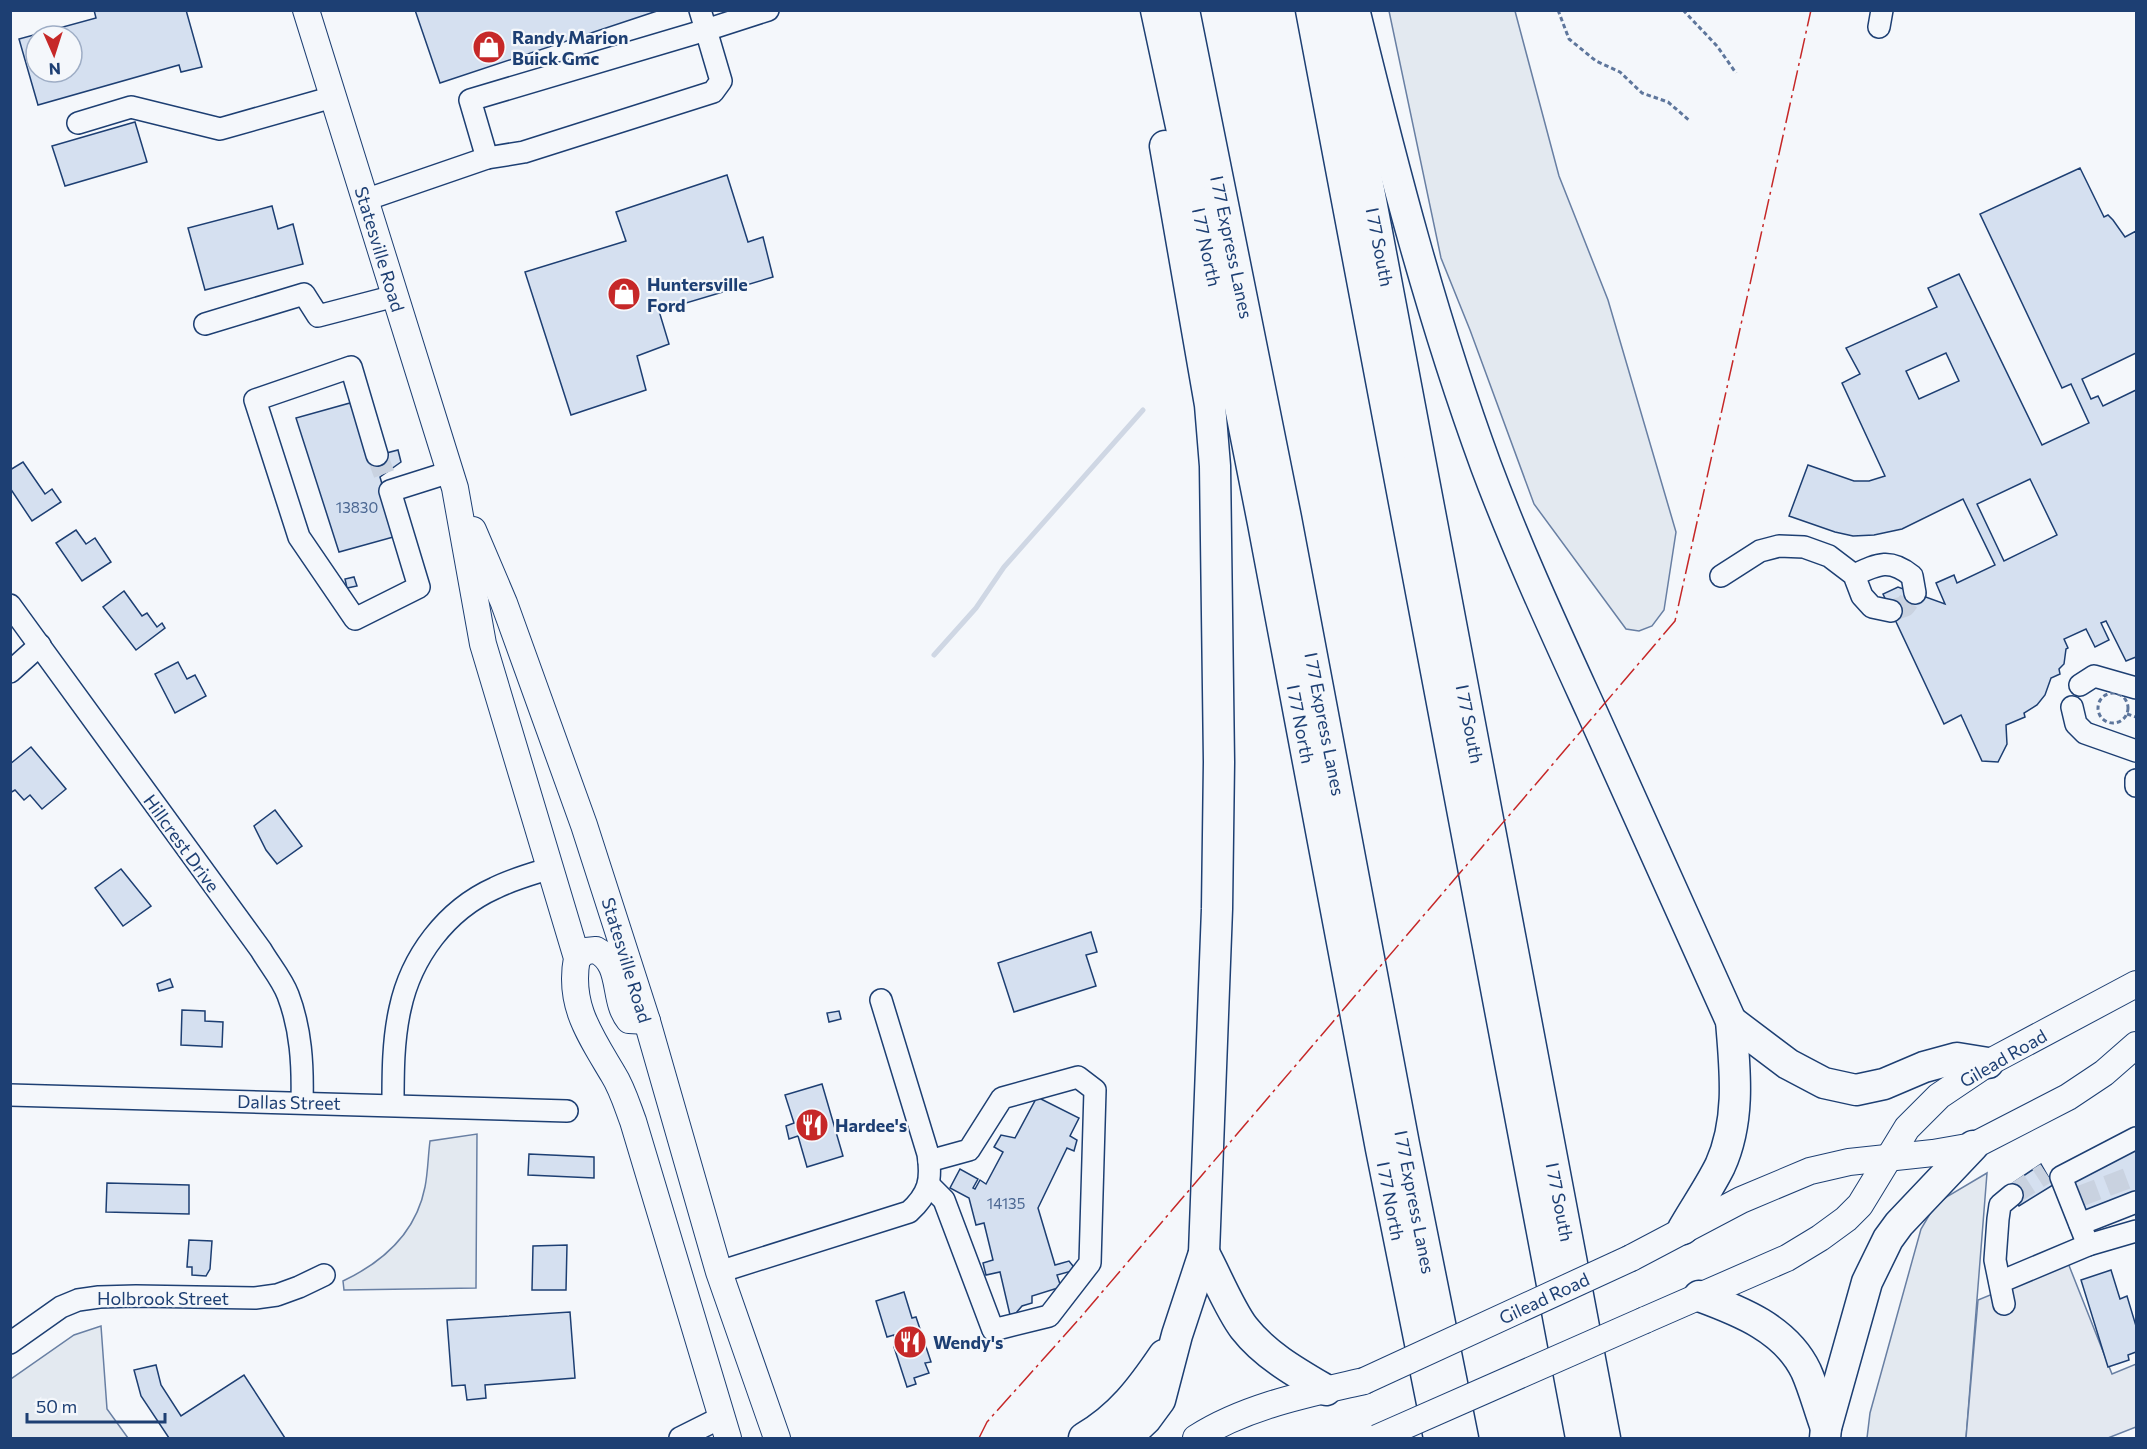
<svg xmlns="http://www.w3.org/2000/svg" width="2147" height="1449" font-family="Commissioner,sans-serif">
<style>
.green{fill:#e3e9f0;stroke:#687fa3;stroke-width:1.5}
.parking{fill:#e3e8f0;stroke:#687fa3;stroke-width:1.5}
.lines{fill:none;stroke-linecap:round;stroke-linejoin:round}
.stream{stroke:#cfd7e4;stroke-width:5}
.building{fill:#d5e0f0;stroke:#1d3f73;stroke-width:1.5;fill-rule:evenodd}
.minor-tunnel{stroke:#c9d2e0;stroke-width:21;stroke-dasharray:21 10;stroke-linecap:butt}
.minor-casing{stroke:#1d3f73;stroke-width:24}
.major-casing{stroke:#1d3f73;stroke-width:28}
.highway-casing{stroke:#1d3f73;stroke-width:33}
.path{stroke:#5e769c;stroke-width:3;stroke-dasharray:4.5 3;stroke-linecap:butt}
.minor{stroke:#f4f7fb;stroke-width:21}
.major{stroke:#f4f7fb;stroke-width:26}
.highway{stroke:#f4f7fb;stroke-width:30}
.major-bridge-casing{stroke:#1d3f73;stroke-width:28;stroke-linecap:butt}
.major-bridge{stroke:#f4f7fb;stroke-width:26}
.power{stroke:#c62828;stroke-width:1.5;stroke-dasharray:21 4.5 3 4.5;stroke-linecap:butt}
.labels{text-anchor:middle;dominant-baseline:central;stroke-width:4.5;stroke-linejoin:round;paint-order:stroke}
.number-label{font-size:15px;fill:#4b6792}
.poi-label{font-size:18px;font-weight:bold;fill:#1d3f73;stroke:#f4f7fb;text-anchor:start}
.street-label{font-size:18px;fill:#1d3f73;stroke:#f4f7fb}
</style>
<rect width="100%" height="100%" fill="#f4f7fb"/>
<g class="green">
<polygon points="1389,11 1515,11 1559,176 1608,300 1676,532 1664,610 1652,626 1639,631 1626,629 1534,504 1470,330 1441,258"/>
<path d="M 477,1134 L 476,1288 L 344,1290 L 343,1281 C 383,1262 416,1233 425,1187 C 428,1172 428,1156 430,1141 Z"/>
<polygon points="1987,1173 1966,1438 1867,1438 1870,1413 1921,1229 1934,1207 1948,1196"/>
<polygon points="101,1326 107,1409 128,1438 11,1438 11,1379 74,1335"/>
</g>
<polygon class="parking" points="2068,1263 2112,1374 2136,1364 2136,1427 2108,1438 1966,1438 1978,1300"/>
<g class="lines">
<polyline class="stream" points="934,655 976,608 1004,567 1143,410"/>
</g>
<g class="building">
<path d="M 94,10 L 186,10 L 202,67 L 181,72 L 179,65 L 38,105 L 19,39 L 96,18 ZM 36,36 L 72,36 L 72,72 L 36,72 Z"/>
<polygon points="415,10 660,10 440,83"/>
<polygon points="135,122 147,162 65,186 52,146"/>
<path d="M 2080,168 L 2104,217 L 2108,215 L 2113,220 L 2125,237 L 2136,231 L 2136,353 L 2082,379 L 2091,399 L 2098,396 L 2103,406 L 2136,390 L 2136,657 L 2126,661 L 2106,621 L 2101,623 L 2109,640 L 2095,647 L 2086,629 L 2064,639 L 2068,648 L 2066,649 L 2064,664 L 2059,669 L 2060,674 L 2051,678 L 2045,695 L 2037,705 L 2024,713 L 2025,717 L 2006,725 L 2007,744 L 1998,762 L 1982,761 L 1961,715 L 1944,724 L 1883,594 L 1898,587 L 1945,604 L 1936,583 L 1954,575 L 1957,583 L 1995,565 L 1963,499 L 1902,529 L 1874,535 L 1853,536 L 1835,532 L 1789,516 L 1808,465 L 1854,481 L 1869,481 L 1885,476 L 1842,383 L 1860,374 L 1846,348 L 1937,307 L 1928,288 L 1959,274 L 2042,445 L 2089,423 L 2071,384 L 2062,388 L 1980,214 ZM 1946,353 L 1959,381 L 1919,399 L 1906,371 ZM 2030,479 L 2057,535 L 2004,561 L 1977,504 Z"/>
<polygon points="727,175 748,242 763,237 773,277 659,311 669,344 637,356 646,390 571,415 525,272 626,241 616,212"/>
<polygon points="272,206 278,229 293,224 303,264 205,290 188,228"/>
<polygon points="350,403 371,457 398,450 401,462 380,477 397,536 339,552 296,418"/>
<polygon points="23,462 45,494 52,489 61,502 32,521 10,488 10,470"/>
<polygon points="76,530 86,544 95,538 111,562 82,581 56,543"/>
<polygon points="354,577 357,586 347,588 345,579"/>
<polygon points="124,591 142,616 147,613 157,627 162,623 165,628 136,650 103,607"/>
<polygon points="178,662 187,679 195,675 206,696 175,713 155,674"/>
<polygon points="31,747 66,789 42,809 30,795 24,800 15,790 10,793 10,764"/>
<polygon points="275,810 302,846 277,864 266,850 254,826"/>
<polygon points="121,869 151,906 123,926 95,888"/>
<polygon points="1091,932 1097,952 1086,955 1096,986 1014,1012 998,963"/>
<polygon points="170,979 173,987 159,991 157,984"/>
<polygon points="182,1010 205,1011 205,1021 223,1022 222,1047 181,1045"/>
<polygon points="839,1011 841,1019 829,1022 827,1013"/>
<polygon points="822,1084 843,1156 807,1167 798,1136 789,1139 786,1126 794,1123 785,1095"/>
<polygon points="1037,1097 1079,1118 1070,1136 1077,1140 1074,1151 1067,1148 1038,1208 1055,1265 1069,1261 1073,1266 1072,1271 1057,1275 1061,1287 1032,1296 1032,1303 1022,1306 1016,1313 1010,1315 1000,1272 986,1275 983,1263 993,1260 984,1223 976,1225 969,1198 950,1188 960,1169 978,1179 973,1188 975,1189 980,1180 986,1184 1003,1152 994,1147 1001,1135 1015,1138"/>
<polygon points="2136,1148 2136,1200 2087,1220 2069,1174"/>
<polygon points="529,1154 594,1157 594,1178 528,1175"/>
<polygon points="2041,1164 2053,1185 2019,1206 2007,1187"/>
<polygon points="107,1183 189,1185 189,1214 106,1212"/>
<polygon points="189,1240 212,1241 210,1269 206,1276 192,1275 192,1267 187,1267"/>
<polygon points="567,1245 566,1290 532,1290 533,1246"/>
<polygon points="2111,1270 2120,1299 2127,1296 2136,1326 2136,1352 2128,1355 2129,1360 2108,1367 2081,1280"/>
<polygon points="904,1292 912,1318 916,1317 931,1362 925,1363 929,1373 914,1378 916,1384 907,1387 894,1347 897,1346 894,1335 887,1337 876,1301"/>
<polygon points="570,1312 575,1378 485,1385 486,1398 467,1400 465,1385 452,1386 447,1320"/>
<polygon points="156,1365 161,1385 181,1416 244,1375 285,1438 169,1438 141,1396 134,1370"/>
</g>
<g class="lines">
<g class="minor-tunnel">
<polyline points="377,455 384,474"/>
<polyline points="1891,611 1905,606 1915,593"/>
<polyline points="2012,1195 2046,1173"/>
<polyline points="2078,1197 2136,1175"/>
</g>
<g class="minor-casing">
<g id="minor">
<polyline points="1879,27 1882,10"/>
<polyline points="78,123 131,107 220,129 333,97"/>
<polyline points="487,158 470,100 706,30 700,10"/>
<polyline points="365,200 487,158 524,152 713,92 721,81 706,30 768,10"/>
<polyline points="205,324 304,294 318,316 395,296"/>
<polyline points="377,455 351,367 255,400 299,537 355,619 419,587 390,491 450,472"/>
<path d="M 1854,575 C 1878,564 1890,558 1912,576 L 1915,593"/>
<polyline points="1721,576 1760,551 1779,546 1804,547 1829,556 1854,575 1862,596 1872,607 1891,611"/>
<path d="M 10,605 L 261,950 C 269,964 282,979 288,995 C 301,1029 303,1065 302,1102"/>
<polyline points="10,672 40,645"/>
<polyline points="2080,685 2094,676 2136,688"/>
<polyline points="2072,707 2076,724 2085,733 2136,751"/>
<polyline points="2136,780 2136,786"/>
<polyline points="10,1095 567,1111"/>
<path d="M 393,1105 C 393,1073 393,1040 400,1009 C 411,957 446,910 495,888 C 513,879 532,874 551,868"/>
<polyline points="2136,1138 2061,1177 2088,1245 2136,1231"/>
<polyline points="929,1185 944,1200 993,1330 1049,1316 1090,1263 1095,1090 1078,1077 1002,1098 969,1150 929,1161"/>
<polyline points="2080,1224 2136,1202"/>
<path d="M 719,1272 L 909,1212 C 929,1194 932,1180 928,1154 L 881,1000"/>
<polyline points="2000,1282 2088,1245"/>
<polyline points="2004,1304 1995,1260 1998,1219 2000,1205 2012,1195"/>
<polyline points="10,1343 61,1307 78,1300 99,1297 136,1296 255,1298 277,1295 299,1287 324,1275"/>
<polyline points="680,1438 722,1417"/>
</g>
</g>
<g class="major-casing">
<g id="major">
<path d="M 306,10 L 455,488 L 483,644 L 577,958 C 568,1005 590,1035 613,1074 C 622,1088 627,1105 633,1121 L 728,1438"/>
<polyline points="473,530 504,603 584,825 647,1021 719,1272 777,1438"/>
<path d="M 577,958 L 586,951 L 596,950 C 624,964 612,999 629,1020 L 647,1021"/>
<polyline points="1631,1258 1741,1200 1810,1171 1849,1162 1933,1153 1973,1146 2068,1097 2104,1073 2136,1045"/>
<polyline points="1645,1320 1787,1258 1820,1238 1846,1219 1860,1205 1907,1128 1939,1096 1988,1063 2136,984"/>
<path d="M 1196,1438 C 1246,1406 1308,1394 1364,1381"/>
</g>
</g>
<g class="highway-casing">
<g id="highway">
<polyline points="1156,10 1224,326 1263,523 1381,1149 1439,1438"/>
<polyline points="1184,10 1286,518 1404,1144 1463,1438"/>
<polyline points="1311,10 1581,1438"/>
<polyline points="1335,10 1605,1438"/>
<path d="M 1355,13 C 1393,168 1431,316 1486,466 C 1517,549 1554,629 1591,710 C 1638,813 1684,917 1731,1021 C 1735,1069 1741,1120 1720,1166 C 1709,1188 1695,1208 1683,1229"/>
<polyline points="1731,1021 1788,1064 1824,1083 1856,1090 1884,1084 1924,1067 1957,1058 1988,1063"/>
<path d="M 1204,1253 C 1216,1275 1230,1310 1244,1328 C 1265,1355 1297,1373 1326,1390"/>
<path d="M 1699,1296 C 1740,1311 1786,1329 1806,1371 C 1814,1389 1819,1409 1826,1428"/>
<path d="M 1084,1438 C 1120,1417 1141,1389 1164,1355"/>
<polyline points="1126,1438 1146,1419 1160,1400 1177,1335 1204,1253 1217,909 1219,762 1215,466 1210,405 1165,146"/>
<polyline points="1825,1438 1826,1428 1867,1282 1888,1239 1899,1224 1973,1146"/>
</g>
</g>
<g class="path">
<polyline points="1558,10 1569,39 1596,61 1620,72 1642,93 1668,102 1690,121"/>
<polyline points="1683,10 1717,46 1736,73"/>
<circle cx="2113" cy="708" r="15"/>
<polyline points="2127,714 2136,717"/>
</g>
<use href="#minor" class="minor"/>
<use href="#major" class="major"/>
<use href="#highway" class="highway"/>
<g class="major-bridge-casing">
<g id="major-bridge">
<polyline points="1364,1381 1631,1258"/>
<polyline points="1377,1438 1645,1320"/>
</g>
</g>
<use href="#major-bridge" class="major-bridge"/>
<polyline class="power" points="979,1438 987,1422 1080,1318 1675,621 1811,10"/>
</g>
<defs>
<g id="shop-disc" transform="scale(1.725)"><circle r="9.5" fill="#c62828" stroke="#f4f7fb"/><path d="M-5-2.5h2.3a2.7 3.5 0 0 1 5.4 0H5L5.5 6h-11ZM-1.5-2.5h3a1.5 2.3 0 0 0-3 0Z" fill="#fff"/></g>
<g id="restaurant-disc" transform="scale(1.725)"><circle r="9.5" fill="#c62828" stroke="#f4f7fb"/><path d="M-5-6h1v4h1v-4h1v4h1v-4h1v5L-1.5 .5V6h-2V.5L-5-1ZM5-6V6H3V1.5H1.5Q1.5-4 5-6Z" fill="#fff"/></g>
</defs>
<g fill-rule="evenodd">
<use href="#shop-disc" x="489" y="47"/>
<use href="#shop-disc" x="624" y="294"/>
<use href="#restaurant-disc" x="812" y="1125"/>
<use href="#restaurant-disc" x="910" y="1342"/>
</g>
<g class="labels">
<g class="number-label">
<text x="357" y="507">13830</text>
<text x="1006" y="1203">14135</text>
</g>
<g class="poi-label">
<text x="512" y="37">Randy Marion<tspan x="512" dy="21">Buick Gmc</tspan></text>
<text x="647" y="284">Huntersville<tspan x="647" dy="21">Ford</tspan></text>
<text x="835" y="1125">Hardee's</text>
<text x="933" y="1342">Wendy's</text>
</g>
<g class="street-label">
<text transform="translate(1207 247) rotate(78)">I 77 North</text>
<text transform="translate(1232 247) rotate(78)">I 77 Express Lanes</text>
<text transform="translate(1380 247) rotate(79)">I 77 South</text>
<text transform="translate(380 249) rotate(73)">Statesville Road</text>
<text transform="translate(1301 724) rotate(79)">I 77 North</text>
<text transform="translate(1325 724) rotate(79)">I 77 Express Lanes</text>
<text transform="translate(1470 724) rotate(79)">I 77 South</text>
<text transform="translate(182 843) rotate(54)">Hillcrest Drive</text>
<text transform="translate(627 960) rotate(73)">Statesville Road</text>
<text transform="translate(2003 1058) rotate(-30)">Gilead Road</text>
<text transform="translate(289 1102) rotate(1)">Dallas Street</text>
<text transform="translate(1391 1201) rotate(79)">I 77 North</text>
<text transform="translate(1415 1202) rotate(79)">I 77 Express Lanes</text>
<text transform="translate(1560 1202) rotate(79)">I 77 South</text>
<text x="163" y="1298">Holbrook Street</text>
<text transform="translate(1544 1298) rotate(-25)">Gilead Road</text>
</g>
</g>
<rect width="2147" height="1449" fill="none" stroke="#1d3f73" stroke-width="24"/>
<g transform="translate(54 54) rotate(177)"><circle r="28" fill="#f4f7fb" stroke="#9eadc5" stroke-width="1.5"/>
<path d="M0-4.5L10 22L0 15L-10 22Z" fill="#c62828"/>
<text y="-9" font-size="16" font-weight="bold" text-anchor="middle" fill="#1d3f73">N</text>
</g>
<path d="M27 1413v9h138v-9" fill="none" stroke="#1d3f73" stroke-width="3"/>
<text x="36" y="1413" font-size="18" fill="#1d3f73" stroke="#f4f7fb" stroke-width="4.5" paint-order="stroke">50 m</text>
</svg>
